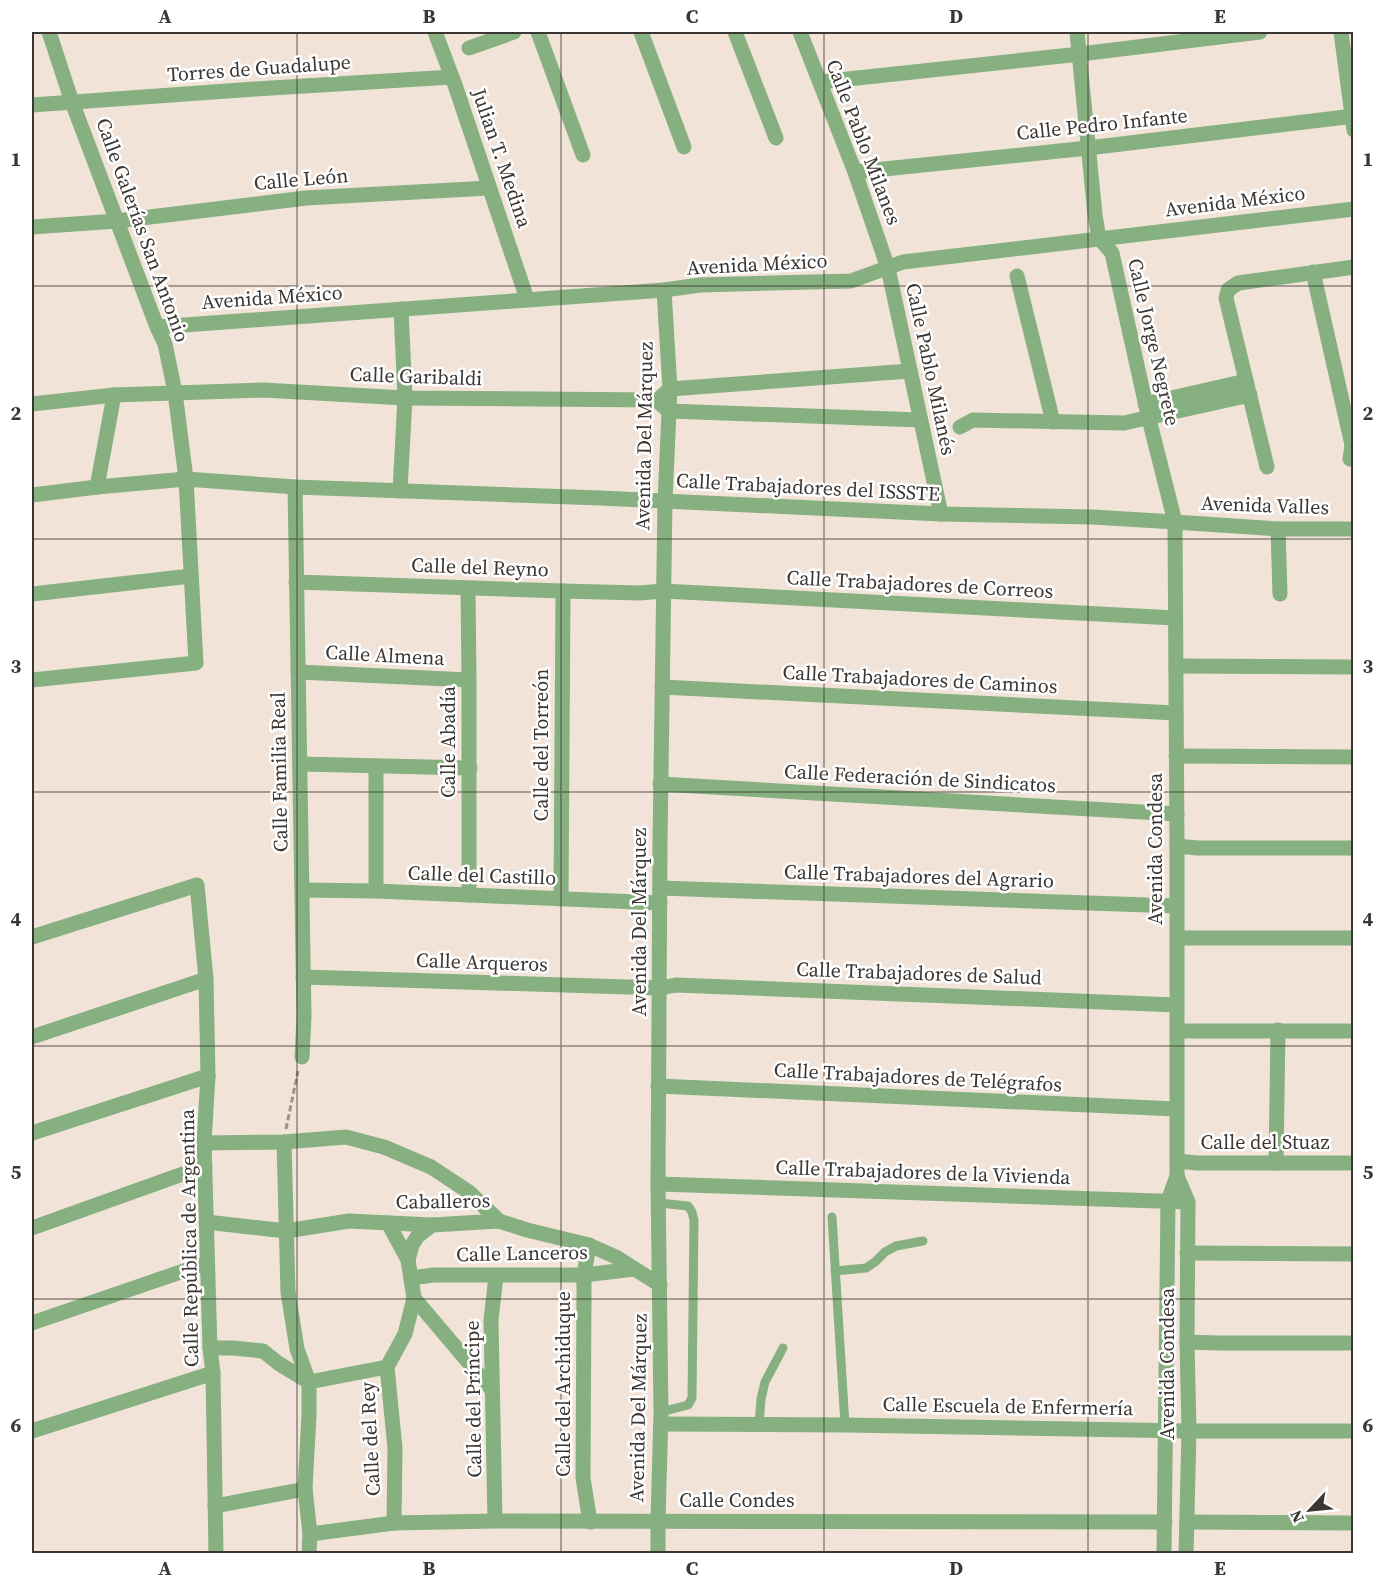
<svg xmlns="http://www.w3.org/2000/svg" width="1385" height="1585" font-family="'Source Serif 4',serif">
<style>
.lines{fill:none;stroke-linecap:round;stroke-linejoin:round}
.path{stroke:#9d938c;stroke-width:3;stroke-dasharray:6 3;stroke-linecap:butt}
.service{stroke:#86b080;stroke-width:9}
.minor{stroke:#86b080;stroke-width:15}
.tertiary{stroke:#86b080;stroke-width:15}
.grid{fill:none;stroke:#3b3632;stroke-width:1.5;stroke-opacity:0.55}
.labels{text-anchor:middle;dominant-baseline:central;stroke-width:5;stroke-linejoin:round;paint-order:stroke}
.street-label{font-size:20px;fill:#3b3632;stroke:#fff}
.neatline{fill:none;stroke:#3b3632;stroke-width:2}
.grid-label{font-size:20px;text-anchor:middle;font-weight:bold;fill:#3b3632}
</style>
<rect width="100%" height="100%" fill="#f2e3d9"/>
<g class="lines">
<polyline class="path" points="286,1129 298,1071"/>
<g class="service">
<polyline points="659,1203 688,1206 692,1212 694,1220 692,1398 688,1405 661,1412"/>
<polyline points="832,1217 845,1425"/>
<polyline points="835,1271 866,1268 875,1262 885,1252 896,1246 923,1241"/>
<polyline points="759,1425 761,1399 765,1382 783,1348"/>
</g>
<g class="minor">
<polyline points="435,32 455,85 527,299"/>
<polyline points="538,32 583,155"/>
<polyline points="641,32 684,147"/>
<polyline points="735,32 776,138"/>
<polyline points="800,32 855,172 888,268 941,514"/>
<polyline points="1341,32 1354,130"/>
<polyline points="469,48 514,32"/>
<polyline points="820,82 1080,54 1260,32"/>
<polyline points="32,105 255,89 452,77"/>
<polyline points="855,172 1088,148 1354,116"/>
<polyline points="32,227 117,221 306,198 489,188"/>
<polyline points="1313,272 1352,445 1350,459"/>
<polyline points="1017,276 1053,422"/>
<polyline points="157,327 664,290 700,285 851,281 903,262 1354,209"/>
<polyline points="662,396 670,389 910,371"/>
<polyline points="32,404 114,395 263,390 405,398 656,400 669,411 920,420"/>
<polyline points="1145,404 1246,381"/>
<polyline points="960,427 973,420 1124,423 1250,395"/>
<polyline points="1267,467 1226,298 1228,290 1238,283 1354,267"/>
<polyline points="97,487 114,395"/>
<polyline points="295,487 304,1017 302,1057"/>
<polyline points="400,491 405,398 401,309"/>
<polyline points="32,495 97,487 186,479 295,487 600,498 941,514 1093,517 1175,522 1149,419 1112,253 1099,238 1095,215 1077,32"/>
<polyline points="1278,529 1280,594"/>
<polyline points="296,582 563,591 640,593 663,591 1175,618"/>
<polyline points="468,588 469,680 469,895"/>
<polyline points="32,594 191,576"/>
<polyline points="1176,666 1354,667"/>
<polyline points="298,672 469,680"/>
<polyline points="32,680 196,663 186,479 175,392 165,344 157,327 72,102 49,32"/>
<polyline points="662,687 1176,713"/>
<polyline points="1176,756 1354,757"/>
<polyline points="300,764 470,768"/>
<polyline points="660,784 1177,814"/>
<polyline points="1177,846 1198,848 1354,848"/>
<polyline points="660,888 1177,906"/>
<polyline points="302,890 376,891 660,903"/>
<polyline points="376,891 376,766"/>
<polyline points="561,899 563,591"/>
<polyline points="32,937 197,885 206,979 208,1076 204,1143 210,1348 213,1373 216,1554"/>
<polyline points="1177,938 1354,938"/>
<polyline points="303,977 660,988 676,985 1176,1005"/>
<polyline points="1177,1031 1354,1031"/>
<polyline points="32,1037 206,979"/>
<polyline points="658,1086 1177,1109"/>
<polyline points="32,1133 208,1076"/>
<polyline points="284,1142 288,1292 297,1349 309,1382 309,1415 305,1489 310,1534 309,1554"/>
<polyline points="204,1143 284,1142 346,1137 384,1147 431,1167 469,1192 499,1221"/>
<polyline points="1177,1161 1197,1163 1354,1163"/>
<polyline points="1276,1163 1278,1030"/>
<polyline points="658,1184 1188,1202"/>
<polyline points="206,1222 286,1231 349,1221 432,1225 499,1221 527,1230 589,1245 616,1257 660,1285"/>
<polyline points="388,1223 408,1260"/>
<polyline points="32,1228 205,1166"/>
<polyline points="589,1245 584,1275 584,1293 583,1478 590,1522"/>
<polyline points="1187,1253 1354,1254"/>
<polyline points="411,1278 434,1275 584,1275 634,1269"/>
<polyline points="414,1298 492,1390"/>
<polyline points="32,1323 207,1263"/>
<polyline points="1187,1342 1218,1343 1354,1343"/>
<polyline points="210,1348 233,1348 263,1351 278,1363 309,1382 387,1367"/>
<polyline points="661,1424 845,1425 1189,1431 1354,1431"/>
<polyline points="32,1431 213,1373"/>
<polyline points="215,1506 305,1489"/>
<polyline points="495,1521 491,1320 496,1276"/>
<polyline points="1187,1522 1354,1523"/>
<polyline points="394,1523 395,1448 387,1367 405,1334 414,1298 408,1260 412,1245 417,1237 432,1225"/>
<polyline points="310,1534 394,1523 495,1521 1165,1522"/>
<polyline points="658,1554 658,1521 661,1412 658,1184 660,842 665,501 670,389 664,290"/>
</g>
<g class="tertiary">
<polyline points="1177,1176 1188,1202 1187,1342 1189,1431 1186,1554"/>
<polyline points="1164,1554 1168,1201 1177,1176 1177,846 1175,522 1278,529 1354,529"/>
</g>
</g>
<path class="grid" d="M 297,32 L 297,1554M 561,32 L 561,1554M 824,32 L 824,1554M 1088,32 L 1088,1554M 32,286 L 1354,286M 32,539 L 1354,539M 32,792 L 1354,792M 32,1046 L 1354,1046M 32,1299 L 1354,1299"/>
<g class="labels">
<g class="street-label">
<text transform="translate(259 68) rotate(-4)">Torres de Guadalupe</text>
<text transform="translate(1102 124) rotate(-6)">Calle Pedro Infante</text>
<text transform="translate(864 142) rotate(69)">Calle Pablo Milanes</text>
<text transform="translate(502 158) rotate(71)">Julian T. Medina</text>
<text transform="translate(301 179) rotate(-5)">Calle León</text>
<text transform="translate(1235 201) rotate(-7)">Avenida México</text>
<text transform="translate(143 230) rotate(70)">Calle Galerías San Antonio</text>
<text transform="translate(757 264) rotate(-3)">Avenida México</text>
<text transform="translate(272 297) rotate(-4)">Avenida México</text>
<text transform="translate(1154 342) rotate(77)">Calle Jorge Negrete</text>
<text transform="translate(931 369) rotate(78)">Calle Pablo Milanés</text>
<text transform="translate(416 376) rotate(2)">Calle Garibaldi</text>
<text transform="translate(644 436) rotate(-89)">Avenida Del Márquez</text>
<text transform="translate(808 487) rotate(3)">Calle Trabajadores del ISSSTE</text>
<text transform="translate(1265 505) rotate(2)">Avenida Valles</text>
<text transform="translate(480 567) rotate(2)">Calle del Reyno</text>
<text transform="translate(920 584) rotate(3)">Calle Trabajadores de Correos</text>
<text transform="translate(385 655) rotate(3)">Calle Almena</text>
<text transform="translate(920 679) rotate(3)">Calle Trabajadores de Caminos</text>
<text transform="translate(448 742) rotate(-90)">Calle Abadía</text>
<text transform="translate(541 745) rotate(-90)">Calle del Torreón</text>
<text transform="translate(279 772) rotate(-91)">Calle Familia Real</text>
<text transform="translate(920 778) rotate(3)">Calle Federación de Sindicatos</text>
<text transform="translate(1155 849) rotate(-90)">Avenida Condesa</text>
<text transform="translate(482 875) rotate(2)">Calle del Castillo</text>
<text transform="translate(919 876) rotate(2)">Calle Trabajadores del Agrario</text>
<text transform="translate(639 922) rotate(-90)">Avenida Del Márquez</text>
<text transform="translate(482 962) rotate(2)">Calle Arqueros</text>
<text transform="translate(919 973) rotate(2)">Calle Trabajadores de Salud</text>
<text transform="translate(918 1077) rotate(3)">Calle Trabajadores de Telégrafos</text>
<text x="1265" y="1142">Calle del Stuaz</text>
<text transform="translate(923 1172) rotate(2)">Calle Trabajadores de la Vivienda</text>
<text transform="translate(443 1201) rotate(-1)">Caballeros</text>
<text transform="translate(189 1238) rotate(-91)">Calle República de Argentina</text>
<text transform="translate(522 1253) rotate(-1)">Calle Lanceros</text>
<text transform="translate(1167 1364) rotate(-90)">Avenida Condesa</text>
<text transform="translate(563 1384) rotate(-90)">Calle del Archiduque</text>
<text transform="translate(473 1399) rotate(-91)">Calle del Príncipe</text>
<text transform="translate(1008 1406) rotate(1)">Calle Escuela de Enfermería</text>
<text transform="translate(638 1408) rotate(-89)">Avenida Del Márquez</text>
<text transform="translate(370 1439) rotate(-93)">Calle del Rey</text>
<text x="737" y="1500">Calle Condes</text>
</g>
</g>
<rect width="1385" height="1585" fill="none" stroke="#ffffff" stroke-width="66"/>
<g transform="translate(1310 1510) rotate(244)" stroke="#ffffff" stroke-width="4.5" paint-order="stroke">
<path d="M0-4.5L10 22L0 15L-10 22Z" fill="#3b3632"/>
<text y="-9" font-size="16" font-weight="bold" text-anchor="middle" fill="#3b3632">N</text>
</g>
<rect x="33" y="33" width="1319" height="1519" class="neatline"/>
<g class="grid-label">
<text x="165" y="23">A</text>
<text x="429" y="23">B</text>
<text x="692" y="23">C</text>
<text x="956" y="23">D</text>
<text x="1220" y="23">E</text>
<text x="16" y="166">1</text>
<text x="1368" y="166">1</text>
<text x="16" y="420">2</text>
<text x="1368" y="420">2</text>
<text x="16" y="673">3</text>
<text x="1368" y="673">3</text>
<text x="16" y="926">4</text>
<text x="1368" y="926">4</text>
<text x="16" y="1179">5</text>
<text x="1368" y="1179">5</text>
<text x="16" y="1432">6</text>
<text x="1368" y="1432">6</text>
<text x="165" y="1575">A</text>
<text x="429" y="1575">B</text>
<text x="692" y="1575">C</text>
<text x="956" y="1575">D</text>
<text x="1220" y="1575">E</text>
</g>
</svg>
